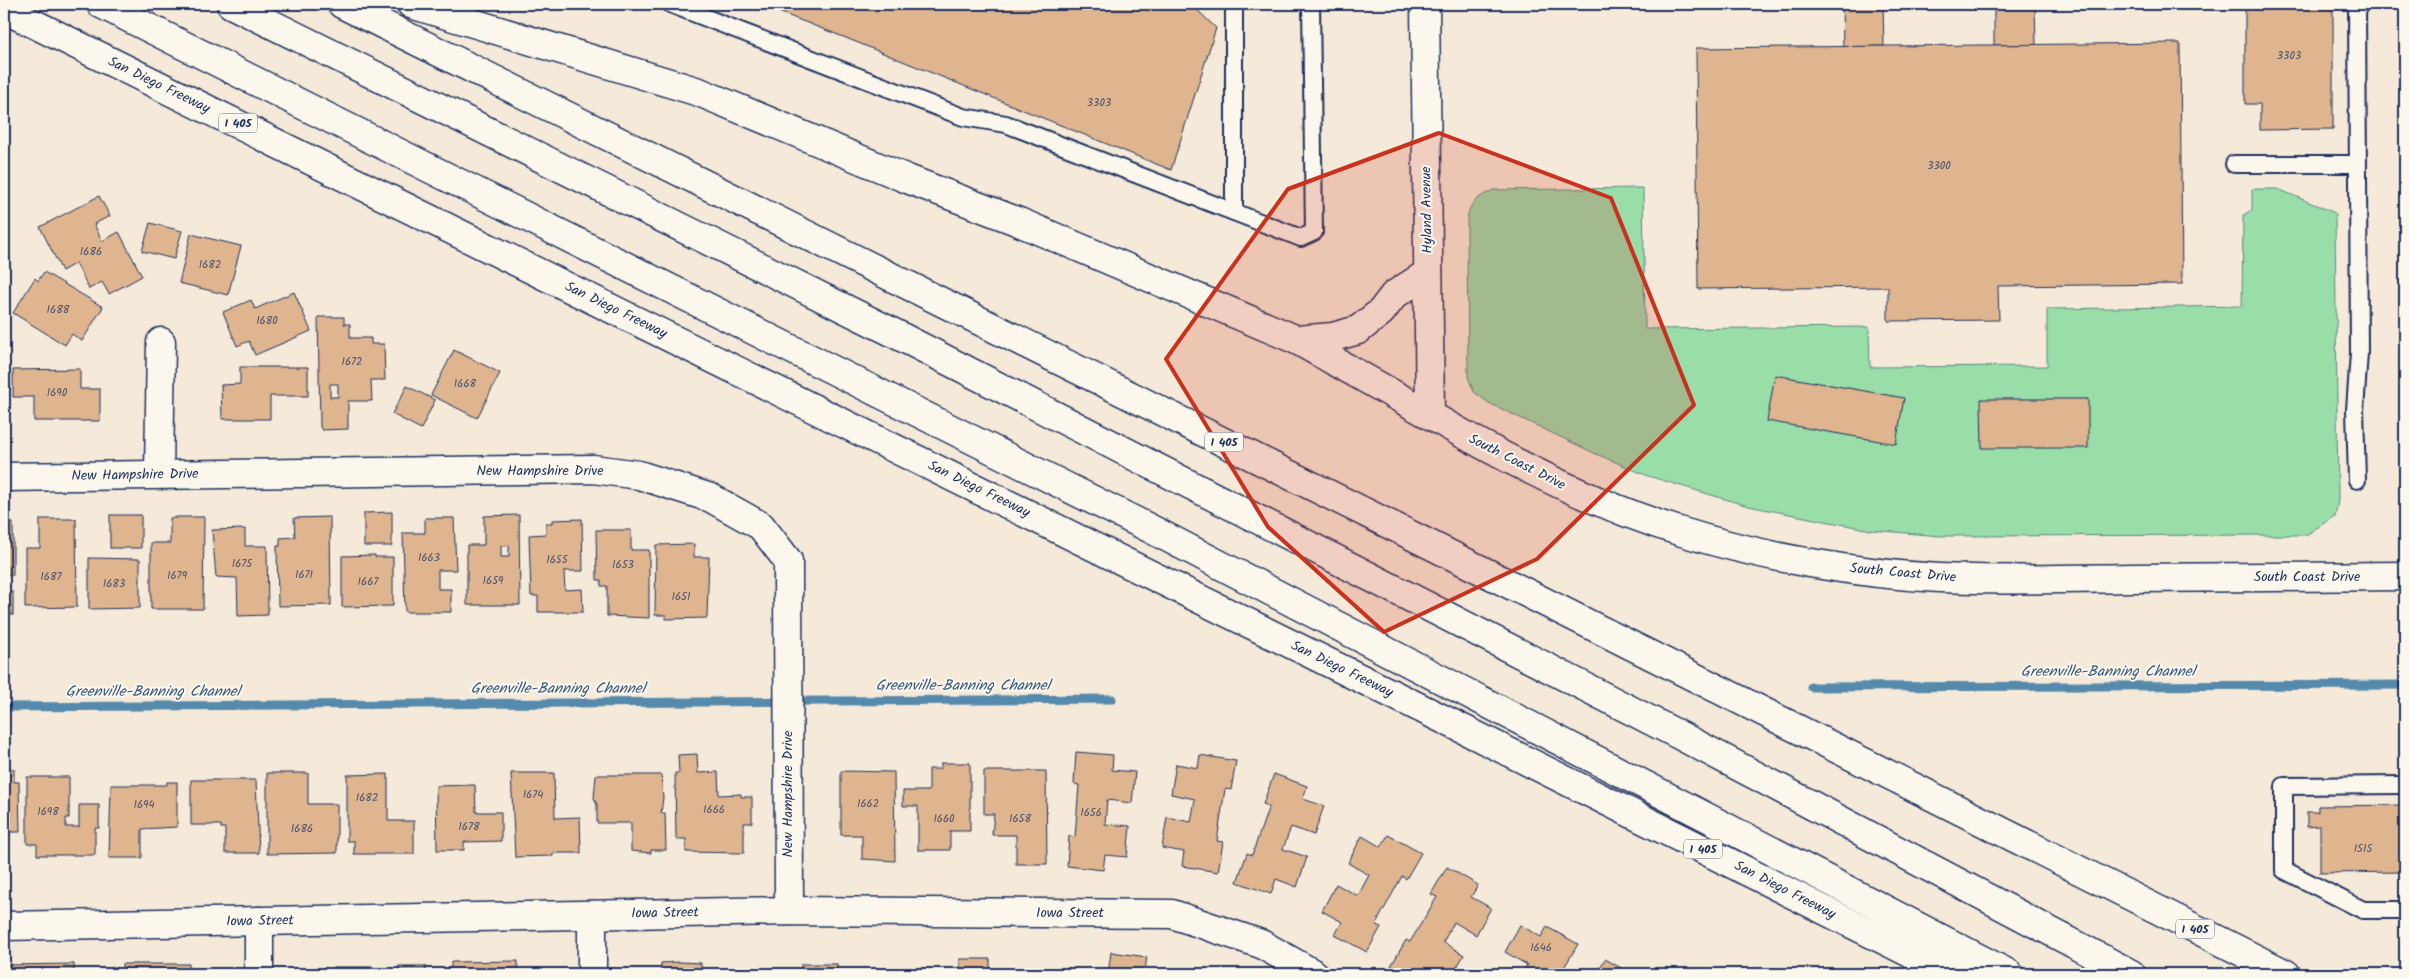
<svg xmlns="http://www.w3.org/2000/svg" width="2409" height="978" font-family="Kalam,sans-serif">
<style>
.green{fill:#99dda9;stroke:#5a8684}
.lines{fill:none;stroke-linecap:round;stroke-linejoin:round}
.stream{stroke:#578aac;stroke-width:9}
.building{fill:#deb58e;stroke:#1b2f5e;fill-rule:evenodd}
.lane-casing{stroke:#1b2f5e;stroke-width:20}
.street-casing{stroke:#1b2f5e;stroke-width:31}
.secondary-casing{stroke:#1b2f5e;stroke-width:31}
.highway-casing{stroke:#1b2f5e;stroke-width:31}
.lane{stroke:#fbf7ec;stroke-width:16}
.street{stroke:#fbf7ec;stroke-width:28}
.secondary{stroke:#fbf7ec;stroke-width:28}
.highway{stroke:#fbf7ec;stroke-width:28}
.marked{fill:#c8321e;fill-opacity:0.2;stroke:#c8321e;stroke-width:4;stroke-linejoin:round}
.labels{text-anchor:middle;dominant-baseline:central;stroke-width:4;stroke-linejoin:round;paint-order:stroke}
.number-label{font-size:11px;fill:#4c506a}
.shield{fill:#fbf7ec;stroke:#5e6b89;stroke-width:1}
.shield-label{font-size:12px;font-weight:bold;fill:#1b2f5e}
.street-label{font-size:14px;fill:#1b2f5e;stroke:#fbf7ec}
.water-label{font-size:15px;font-style:italic;fill:#34557e;stroke:#fbf7ec}
</style>
<rect width="100%" height="100%" fill="#f5ead9"/>
<filter id="ink" filterUnits="userSpaceOnUse"><feTurbulence type="fractalNoise" baseFrequency=".02" numOctaves="2"/><feDisplacementMap in="SourceGraphic" scale="10" xChannelSelector="R" yChannelSelector="G"/><feConvolveMatrix kernelMatrix="1 2 1 2 8 2 1 2 1" color-interpolation-filters="sRGB"/></filter>
<g filter="url(#ink)">
<path class="green" d="M 1643,188 L 1645,329 L 1869,327 L 1870,367 L 2047,366 L 2047,309 L 2242,306 L 2243,215 L 2252,210 L 2252,189 L 2278,189 L 2335,213 L 2338,501 L 2335,516 L 2306,535 L 1940,536 L 1871,530 L 1748,506 L 1648,476 L 1594,453 L 1489,403 L 1474,392 L 1468,377 L 1467,222 C 1468,203 1477,198 1493,190 Z"/>
<g class="lines">
<g class="stream">
<polyline points="1811,687 2405,685"/>
<polyline points="4,707 1112,699"/>
</g>
</g>
<g class="building">
<polygon points="758,4 1191,4 1216,28 1171,170 841,36"/>
<polygon points="1842,4 1883,4 1884,46 1843,47"/>
<polygon points="1994,4 2035,4 2036,45 1994,45"/>
<polygon points="2183,4 2333,4 2333,129 2260,130 2260,104 2245,104 2245,8 2183,8"/>
<polygon points="2180,43 2182,284 1998,286 1999,320 1888,321 1888,287 1698,289 1696,48"/>
<polygon points="99,196 110,216 94,224 102,241 119,232 142,276 109,294 102,282 89,289 76,263 62,271 40,227"/>
<polygon points="150,223 182,231 174,259 142,251"/>
<polygon points="191,234 241,246 228,295 179,283"/>
<polygon points="44,272 103,307 82,341 72,334 65,345 13,313 35,278 38,281"/>
<polygon points="294,292 311,331 255,355 249,341 237,346 223,312 251,300 255,309"/>
<path d="M 318,317 L 344,317 L 344,324 L 350,324 L 350,338 L 371,338 L 371,344 L 384,344 L 385,380 L 371,380 L 372,401 L 348,401 L 348,429 L 322,430 L 320,427 ZM 330,384 L 338,384 L 338,397 L 330,397 Z"/>
<polygon points="454,350 500,373 477,418 431,395"/>
<polygon points="240,367 308,367 308,396 270,396 270,419 222,419 221,385 240,384"/>
<polygon points="80,369 80,389 100,389 100,421 34,421 34,397 13,397 13,370"/>
<polygon points="1775,375 1904,398 1896,444 1767,421"/>
<polygon points="407,386 435,400 421,429 392,414"/>
<polygon points="1981,399 2088,399 2088,448 1982,448"/>
<polygon points="392,512 392,546 364,546 364,513"/>
<rect x="110" y="515" width="31" height="33"/>
<path d="M 519,515 L 520,605 L 467,605 L 467,545 L 484,545 L 484,516 ZM 509,545 L 509,557 L 501,557 L 501,546 Z"/>
<polygon points="176,517 204,517 203,609 151,609 151,543 170,543 170,518 176,518"/>
<polygon points="330,517 331,605 278,606 277,546 280,546 280,538 295,537 294,518"/>
<polygon points="425,518 454,518 456,570 438,570 438,589 451,589 451,612 405,612 403,533 425,533"/>
<polygon points="40,519 76,519 77,607 25,608 25,548 40,548"/>
<polygon points="582,519 583,571 564,571 565,590 582,589 583,612 538,612 538,596 531,596 529,535 546,534 546,523 552,523 552,520"/>
<rect x="4" y="523" width="9" height="52"/>
<polygon points="245,529 245,546 267,546 268,615 238,616 237,578 216,577 212,530"/>
<polygon points="596,530 631,530 631,550 649,550 649,618 607,616 607,586 601,586 601,580 597,580"/>
<polygon points="694,544 694,557 709,557 707,618 666,619 666,615 655,615 656,545"/>
<polygon points="375,555 375,557 393,557 393,606 342,607 342,556"/>
<polygon points="89,558 140,559 140,608 89,609"/>
<rect x="4" y="592" width="9" height="23"/>
<polygon points="1076,752 1113,755 1112,770 1135,772 1132,803 1107,800 1105,824 1130,826 1127,857 1105,855 1103,870 1067,866 1069,836 1075,837 1079,785 1074,784"/>
<polygon points="697,754 698,773 718,772 719,795 741,794 741,797 752,797 752,823 744,823 744,853 686,852 686,839 676,839 675,773 679,773 678,755"/>
<polygon points="1200,755 1236,761 1231,790 1225,789 1217,841 1223,842 1218,872 1182,866 1184,852 1162,848 1167,817 1191,822 1195,799 1171,794 1176,764 1198,768"/>
<polygon points="941,763 970,763 970,831 950,831 950,850 918,850 918,806 903,806 903,791 929,791 929,769 941,769"/>
<polygon points="4,769 14,769 14,782 19,782 20,832 4,832"/>
<polygon points="841,771 894,772 895,861 862,859 862,835 841,835"/>
<polygon points="984,771 1046,771 1047,864 1016,864 1016,835 992,835 994,814 984,814"/>
<polygon points="267,773 308,773 308,804 337,804 337,853 267,854"/>
<polygon points="511,773 554,773 555,818 580,817 581,853 553,853 553,856 515,857"/>
<polygon points="388,774 388,821 414,821 414,854 354,854 354,841 347,841 347,775"/>
<polygon points="1274,774 1307,786 1303,799 1324,806 1314,835 1291,827 1283,849 1307,857 1297,887 1276,879 1271,894 1237,882 1247,853 1252,855 1269,806 1263,804"/>
<polygon points="596,775 661,775 663,798 661,813 665,813 666,850 651,850 651,853 631,851 631,823 597,823 597,805 594,798"/>
<polygon points="27,777 69,777 69,818 66,818 66,827 79,827 79,805 99,805 99,828 95,828 95,855 37,855 37,844 27,844"/>
<polygon points="191,780 256,780 259,853 225,853 225,828 221,828 221,825 191,825"/>
<polygon points="167,782 177,782 177,827 142,829 142,858 109,858 111,785 167,785"/>
<polygon points="475,785 476,812 501,812 501,841 464,842 464,850 437,850 436,786"/>
<polygon points="2405,805 2405,872 2320,873 2320,826 2307,827 2307,812 2318,812 2318,806"/>
<polygon points="1388,835 1421,853 1406,879 1402,876 1376,924 1381,927 1367,952 1335,935 1342,922 1322,911 1336,884 1358,896 1369,875 1348,863 1362,836 1381,847"/>
<polygon points="1447,867 1478,885 1471,897 1491,908 1476,935 1454,922 1443,942 1464,955 1453,974 1437,974 1430,970 1428,974 1405,974 1391,966 1406,940 1410,942 1437,897 1431,894"/>
<polygon points="1520,925 1541,937 1547,927 1578,944 1562,971 1558,968 1554,974 1521,974 1527,965 1505,952"/>
<polygon points="1111,952 1147,957 1145,970 1168,974 1108,974"/>
<rect x="960" y="959" width="30" height="15"/>
<polygon points="1605,959 1632,974 1596,974"/>
<polygon points="518,961 518,971 530,971 530,974 451,974 451,962"/>
<polygon points="680,962 701,963 701,974 661,974 661,963"/>
<polygon points="74,964 74,974 4,974 4,965"/>
<polygon points="122,964 189,964 189,973 201,974 122,974"/>
<rect x="801" y="964" width="36" height="10"/>
<rect x="399" y="966" width="27" height="8"/>
<rect x="333" y="967" width="40" height="7"/>
<rect x="876" y="972" width="38" height="2"/>
<rect x="1013" y="973" width="35" height="1"/>
</g>
<g class="lines">
<g class="lane-casing">
<g id="lane">
<polyline points="670,4 963,117 1006,124 1301,238 1314,232 1311,4"/>
<polyline points="2357,4 2359,353 2355,410 2357,480"/>
<polyline points="2234,164 2358,164"/>
<polyline points="1234,212 1234,4"/>
<polyline points="2405,785 2284,786 2284,870 2363,910 2405,910"/>
</g>
</g>
<g class="street-casing">
<g id="street">
<polyline points="159,474 161,342"/>
<polyline points="4,477 593,469 639,475 711,498 761,526 788,561 789,911"/>
<polyline points="592,915 592,974"/>
<polyline points="259,921 259,974"/>
<polyline points="4,926 789,911 1172,914 1261,944 1314,974"/>
</g>
</g>
<g class="secondary-casing">
<path id="secondary" d="M 1425,4 L 1430,415 C 1510,462 1594,505 1682,532 C 1762,557 1857,574 1940,578 C 2004,581 2068,579 2132,578 C 2223,577 2314,577 2405,576"/>
</g>
<g class="highway-casing">
<g id="highway">
<polyline points="101,4 1151,529 2009,974"/>
<polyline points="231,4 888,330 1681,736 2131,974"/>
<polyline points="342,4 1477,568 2286,974"/>
<polyline points="411,4 699,92 905,178 1019,222 1297,340 1430,415"/>
<polyline points="4,9 1453,724 1952,974"/>
<polyline points="1297,340 1333,337 1358,330 1381,312 1394,295 1428,273"/>
</g>
</g>
<use href="#lane" class="lane"/>
<use href="#street" class="street"/>
<use href="#secondary" class="secondary"/>
<use href="#highway" class="highway"/>
</g>
</g>
<path class="marked" d="M 1439,133 L 1611,198 L 1694,405 L 1537,559 L 1384,632 L 1268,527 L 1166,359 L 1288,189 Z"/>
<g class="labels">
<g class="number-label">
<text x="2289" y="56">3303</text>
<text x="1099" y="103">3303</text>
<text x="1939" y="166">3300</text>
<text x="91" y="252">1686</text>
<text x="210" y="265">1682</text>
<text x="58" y="310">1688</text>
<text x="267" y="321">1680</text>
<text x="352" y="362">1672</text>
<text x="465" y="384">1668</text>
<text x="57" y="393">1690</text>
<text x="429" y="558">1663</text>
<text x="557" y="560">1655</text>
<text x="242" y="564">1675</text>
<text x="623" y="565">1653</text>
<text x="304" y="575">1671</text>
<text x="177" y="576">1679</text>
<text x="51" y="577">1687</text>
<text x="493" y="581">1659</text>
<text x="368" y="582">1667</text>
<text x="114" y="584">1683</text>
<text x="681" y="597">1651</text>
<text x="533" y="795">1674</text>
<text x="367" y="798">1682</text>
<text x="868" y="804">1662</text>
<text x="144" y="805">1694</text>
<text x="714" y="810">1666</text>
<text x="48" y="812">1698</text>
<text x="1091" y="813">1656</text>
<text x="944" y="819">1660</text>
<text x="1020" y="819">1658</text>
<text x="469" y="827">1678</text>
<text x="302" y="829">1686</text>
<text x="2363" y="849">1515</text>
<text x="1541" y="948">1646</text>
</g>
<g class="shield">
<rect x="219" y="113.5" width="38" height="19" rx="4"/>
<rect x="1205" y="432.5" width="38" height="19" rx="4"/>
<rect x="1684" y="839.5" width="38" height="19" rx="4"/>
<rect x="2176" y="919.5" width="38" height="19" rx="4"/>
</g>
<g class="shield-label">
<text x="238" y="123">I 405</text>
<text x="1224" y="442">I 405</text>
<text x="1703" y="849">I 405</text>
<text x="2195" y="929">I 405</text>
</g>
<g class="street-label">
<text transform="translate(159 85) rotate(26)">San Diego Freeway</text>
<text transform="translate(1427 210) rotate(-91)">Hyland Avenue</text>
<text transform="translate(616 310) rotate(26)">San Diego Freeway</text>
<text transform="translate(1517 462) rotate(27)">South Coast Drive</text>
<text x="540" y="471">New Hampshire Drive</text>
<text transform="translate(135 475) rotate(-1)">New Hampshire Drive</text>
<text transform="translate(979 489) rotate(26)">San Diego Freeway</text>
<text transform="translate(1903 573) rotate(5)">South Coast Drive</text>
<text x="2307" y="577">South Coast Drive</text>
<text transform="translate(1342 669) rotate(26)">San Diego Freeway</text>
<text transform="translate(788 794) rotate(-90)">New Hampshire Drive</text>
<text transform="translate(1785 890) rotate(27)">San Diego Freeway</text>
<text transform="translate(665 913) rotate(-1)">Iowa Street</text>
<text x="1070" y="913">Iowa Street</text>
<text transform="translate(260 921) rotate(-1)">Iowa Street</text>
</g>
<g class="water-label">
<text x="2108" y="672">Greenville-Banning Channel</text>
<text x="963" y="686">Greenville-Banning Channel</text>
<text x="558" y="689">Greenville-Banning Channel</text>
<text x="153" y="692">Greenville-Banning Channel</text>
</g>
</g>
<rect width="2409" height="978" fill="none" stroke="#fbf7ec" stroke-width="20"/>
<rect x="10" y="10" width="2389" height="958" fill="none" stroke="#1b2f5e" stroke-width="2" filter="url(#ink)"/>
</svg>
